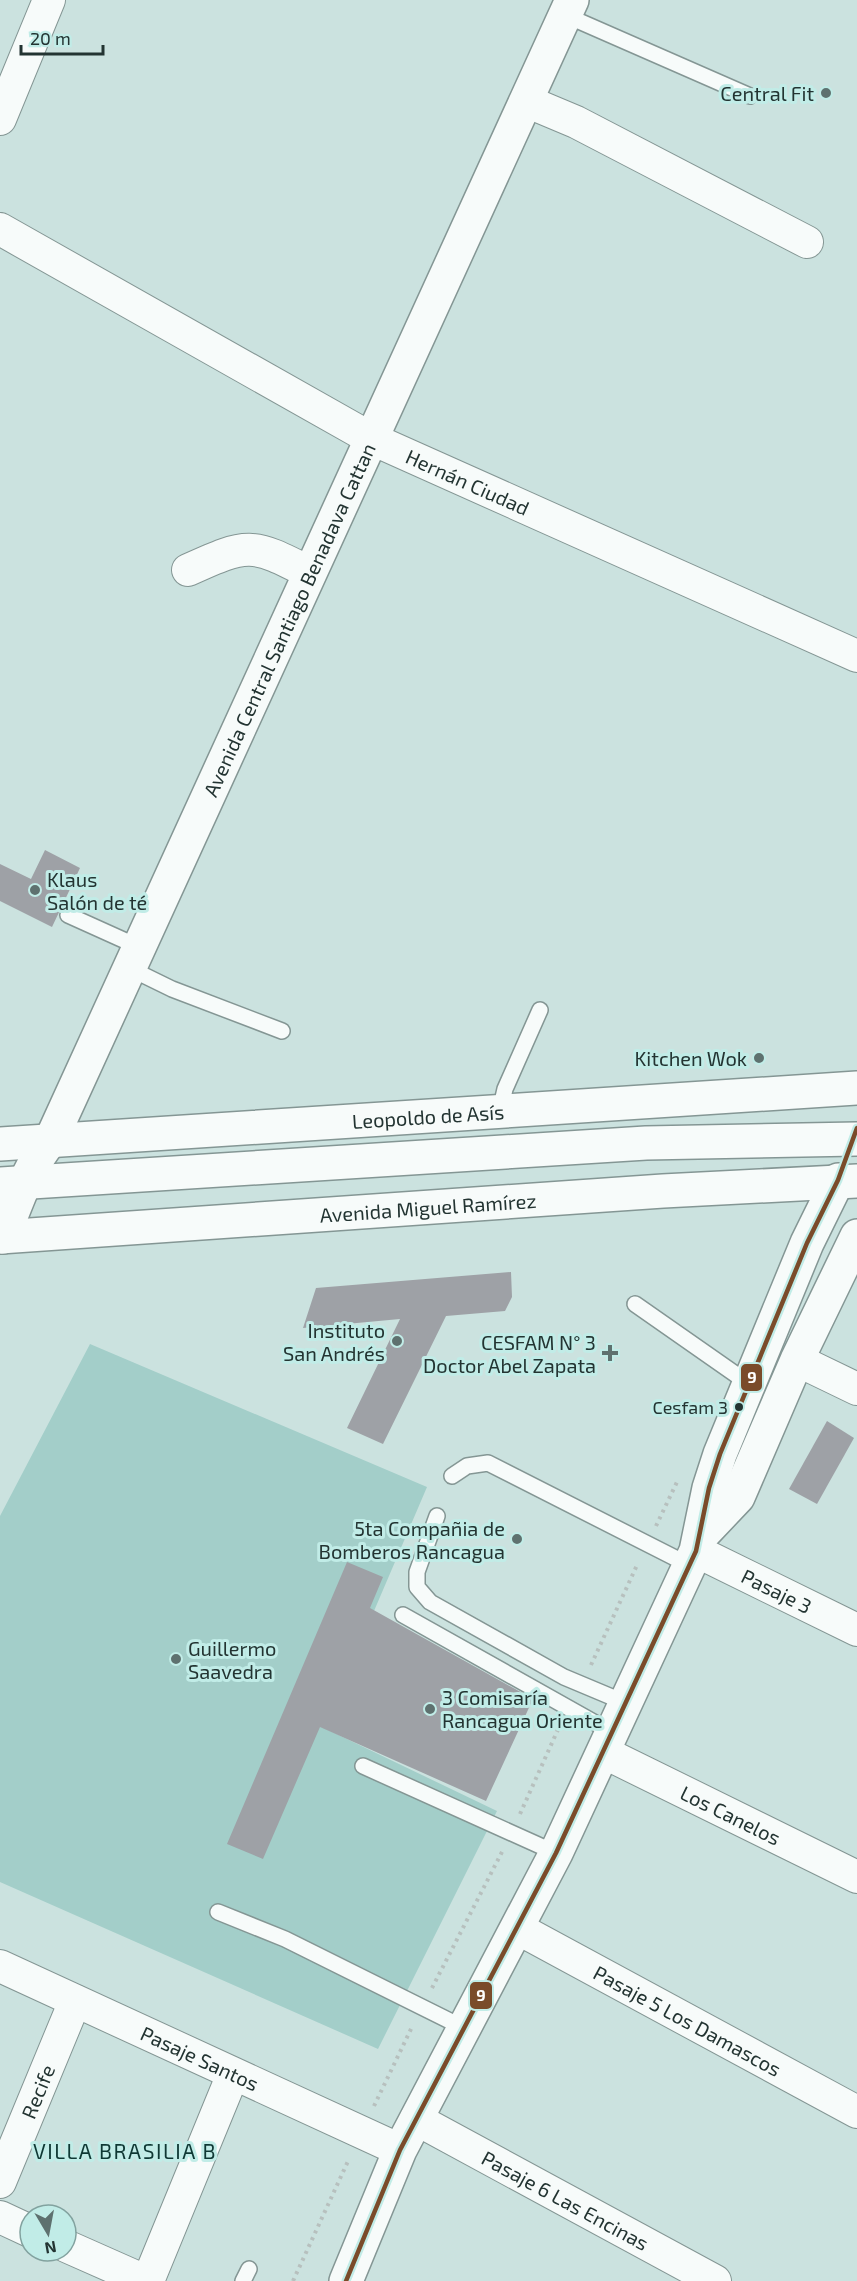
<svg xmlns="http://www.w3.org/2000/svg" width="857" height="2281" font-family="'Exo 2',sans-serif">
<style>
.green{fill:#a3cec9}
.building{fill:#9ea1a6}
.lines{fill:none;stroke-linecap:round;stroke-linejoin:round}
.service-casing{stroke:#849694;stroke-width:18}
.minor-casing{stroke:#849694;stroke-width:34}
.tertiary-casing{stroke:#849694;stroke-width:36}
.primary-casing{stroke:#849694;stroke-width:36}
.path{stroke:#b7c0be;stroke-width:4;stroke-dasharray:3 4.5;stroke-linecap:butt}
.service{stroke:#f7fbfa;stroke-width:15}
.minor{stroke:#f7fbfa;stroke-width:32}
.tertiary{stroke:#f7fbfa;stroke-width:33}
.primary{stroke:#f7fbfa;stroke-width:33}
.bus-1-casing{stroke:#c1ece7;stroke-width:9}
.bus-1{stroke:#7a4b2a;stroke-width:4.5}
.poi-dot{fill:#5e716f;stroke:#c1ece7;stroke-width:2}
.bus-dot{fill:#233432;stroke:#c1ece7;stroke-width:2}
.labels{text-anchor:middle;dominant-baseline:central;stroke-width:6;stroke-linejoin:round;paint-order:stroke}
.bus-label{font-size:18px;fill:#233432;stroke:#c1ece7;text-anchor:end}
.poi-label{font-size:20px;fill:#233432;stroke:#c1ece7;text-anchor:end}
.street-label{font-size:20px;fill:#233432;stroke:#c1ece7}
.neighbourhood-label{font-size:21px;letter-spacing:1.5px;fill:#0f3834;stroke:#c1ece7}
.line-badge{stroke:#c1ece7;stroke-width:2}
.badge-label{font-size:16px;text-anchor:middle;font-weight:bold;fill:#fff}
</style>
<rect width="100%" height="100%" fill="#cbe2df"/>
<polygon class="green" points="90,1344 427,1487 324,1728 497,1811 378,2049 0,1882 0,1516"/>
<g class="building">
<polygon points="45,850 80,868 52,927 0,901 0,864 31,879"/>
<polygon points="511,1272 512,1297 505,1311 446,1316 383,1444 347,1428 400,1319 303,1328 316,1288"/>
<polygon points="827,1421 854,1438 817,1504 789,1489"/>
<polygon points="347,1562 383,1577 370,1608 533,1699 486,1801 320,1727 263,1859 227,1844"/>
</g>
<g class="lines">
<g class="service-casing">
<g id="service">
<polyline points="565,15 750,96"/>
<polyline points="68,915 139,947"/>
<polyline points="129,968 172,989 282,1031"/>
<polyline points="500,1111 505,1089 540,1010"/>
<polyline points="635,1304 748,1383"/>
<polyline points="452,1476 467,1466 488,1463 689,1565"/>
<polyline points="437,1516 417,1572 417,1587 430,1602 564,1677 626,1703"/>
<polyline points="403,1615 613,1733"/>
<polyline points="363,1766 556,1853"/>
<polyline points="218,1912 285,1939 464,2028"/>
<polyline points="243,2281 249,2269"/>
</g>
</g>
<g class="minor-casing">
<g id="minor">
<polyline points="526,101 576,122 807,242"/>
<polyline points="0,119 49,0"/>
<path id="s1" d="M 0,229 L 372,439 L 857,656"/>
<path d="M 188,570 C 248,543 251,542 310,573"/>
<polyline points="797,1360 857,1389"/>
<path id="s2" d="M 696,1551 L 857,1630"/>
<path id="s3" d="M 605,1753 L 857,1877"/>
<path id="s4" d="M 517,1928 L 857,2112"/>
<path id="s5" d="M 0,1966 L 400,2150"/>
<path id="s6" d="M 416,2119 L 715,2281"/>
<path id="s7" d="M 0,2182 L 75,2001"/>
<polyline points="0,2217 30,2231"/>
<polyline points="66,2246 145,2281"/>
<polyline points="148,2281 233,2074"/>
</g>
</g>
<g class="tertiary-casing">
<g id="tertiary">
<path id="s8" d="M 0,1144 L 857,1088"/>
<path id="s9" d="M 3,1237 C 16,1205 28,1166 51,1140 L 572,0"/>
<polyline points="701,1536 738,1497 797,1360 857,1236"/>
<polyline points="346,2281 400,2150 556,1853 696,1551 709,1488 720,1454 807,1243 838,1180"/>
</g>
</g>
<g class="primary-casing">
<g id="primary">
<polyline points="0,1184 646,1143 857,1139"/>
<path id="s10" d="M 0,1237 L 663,1191 L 857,1181"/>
</g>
</g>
<g class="path">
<polyline points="656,1526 677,1482"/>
<polyline points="591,1665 638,1563"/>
<polyline points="520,1814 560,1725"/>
<polyline points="432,1988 503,1850"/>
<polyline points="374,2106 412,2027"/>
<polyline points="293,2281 349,2159"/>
</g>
<use href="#service" class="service"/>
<use href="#minor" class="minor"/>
<use href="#tertiary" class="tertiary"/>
<use href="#primary" class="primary"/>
<g class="bus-1-casing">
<polyline id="bus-1" points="346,2281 400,2150 556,1853 696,1551 709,1488 720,1454 807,1243 838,1180 857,1128"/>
</g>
<use href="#bus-1" class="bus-1"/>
</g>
<g class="poi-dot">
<circle cx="826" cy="93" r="6"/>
<circle cx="35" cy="890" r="6"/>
<circle cx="759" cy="1058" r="6"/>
<circle cx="397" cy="1341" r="6"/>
<path d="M607 1344h6v6h6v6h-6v6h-6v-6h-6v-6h6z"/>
<circle cx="517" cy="1539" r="6"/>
<circle cx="176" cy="1659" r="6"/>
<circle cx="430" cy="1709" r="6"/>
</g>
<circle class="bus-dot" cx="739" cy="1407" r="5"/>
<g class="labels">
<g class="bus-label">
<text x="728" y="1407">Cesfam 3</text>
</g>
<g class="poi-label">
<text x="814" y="93">Central Fit</text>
<text x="47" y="879" text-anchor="start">Klaus<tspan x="47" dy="23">Salón de té</tspan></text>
<text x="747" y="1058">Kitchen Wok</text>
<text x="385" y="1330">Instituto<tspan x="385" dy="23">San Andrés</tspan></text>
<text x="596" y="1342">CESFAM N° 3<tspan x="596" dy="23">Doctor Abel Zapata</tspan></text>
<text x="505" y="1528">5ta Compañia de<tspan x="505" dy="23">Bomberos Rancagua</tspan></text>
<text x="188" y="1648" text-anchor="start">Guillermo<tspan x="188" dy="23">Saavedra</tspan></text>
<text x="442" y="1697" text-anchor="start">3 Comisaría<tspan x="442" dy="23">Rancagua Oriente</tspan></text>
</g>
<g class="street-label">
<text stroke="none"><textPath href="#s1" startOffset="532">Hernán Ciudad</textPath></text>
<text stroke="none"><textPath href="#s9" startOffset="681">Avenida Central Santiago Benadava Cattan</textPath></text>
<text stroke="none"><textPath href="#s8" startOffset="429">Leopoldo de Asís</textPath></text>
<text stroke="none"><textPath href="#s10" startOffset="429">Avenida Miguel Ramírez</textPath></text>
<text stroke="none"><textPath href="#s2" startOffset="90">Pasaje 3</textPath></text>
<text stroke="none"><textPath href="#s3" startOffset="140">Los Canelos</textPath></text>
<text stroke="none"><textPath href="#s4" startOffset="194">Pasaje 5 Los Damascos</textPath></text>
<text stroke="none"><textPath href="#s5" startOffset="220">Pasaje Santos</textPath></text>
<text stroke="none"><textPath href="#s7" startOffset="98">Recife</textPath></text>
<text stroke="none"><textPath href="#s6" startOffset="170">Pasaje 6 Las Encinas</textPath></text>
</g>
<g class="neighbourhood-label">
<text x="125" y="2150">VILLA BRASILIA B</text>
</g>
</g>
<g class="line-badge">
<rect x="740" y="1363" width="23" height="29" rx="6" fill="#7a4b2a"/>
<rect x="469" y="1981" width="24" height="29" rx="6" fill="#7a4b2a"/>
</g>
<g class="badge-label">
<text x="752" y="1383">9</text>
<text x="481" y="2001">9</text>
</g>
<g transform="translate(48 2233) rotate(170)"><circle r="28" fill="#c1ece7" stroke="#82a29f" stroke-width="1.5"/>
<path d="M0-4.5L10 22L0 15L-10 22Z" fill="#5e716f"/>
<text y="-9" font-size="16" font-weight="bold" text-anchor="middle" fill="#233432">N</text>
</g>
<path d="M21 45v9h82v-9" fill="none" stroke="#233432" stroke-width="3"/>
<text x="30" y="45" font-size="18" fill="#233432" stroke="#c1ece7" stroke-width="4.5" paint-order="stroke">20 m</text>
</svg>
